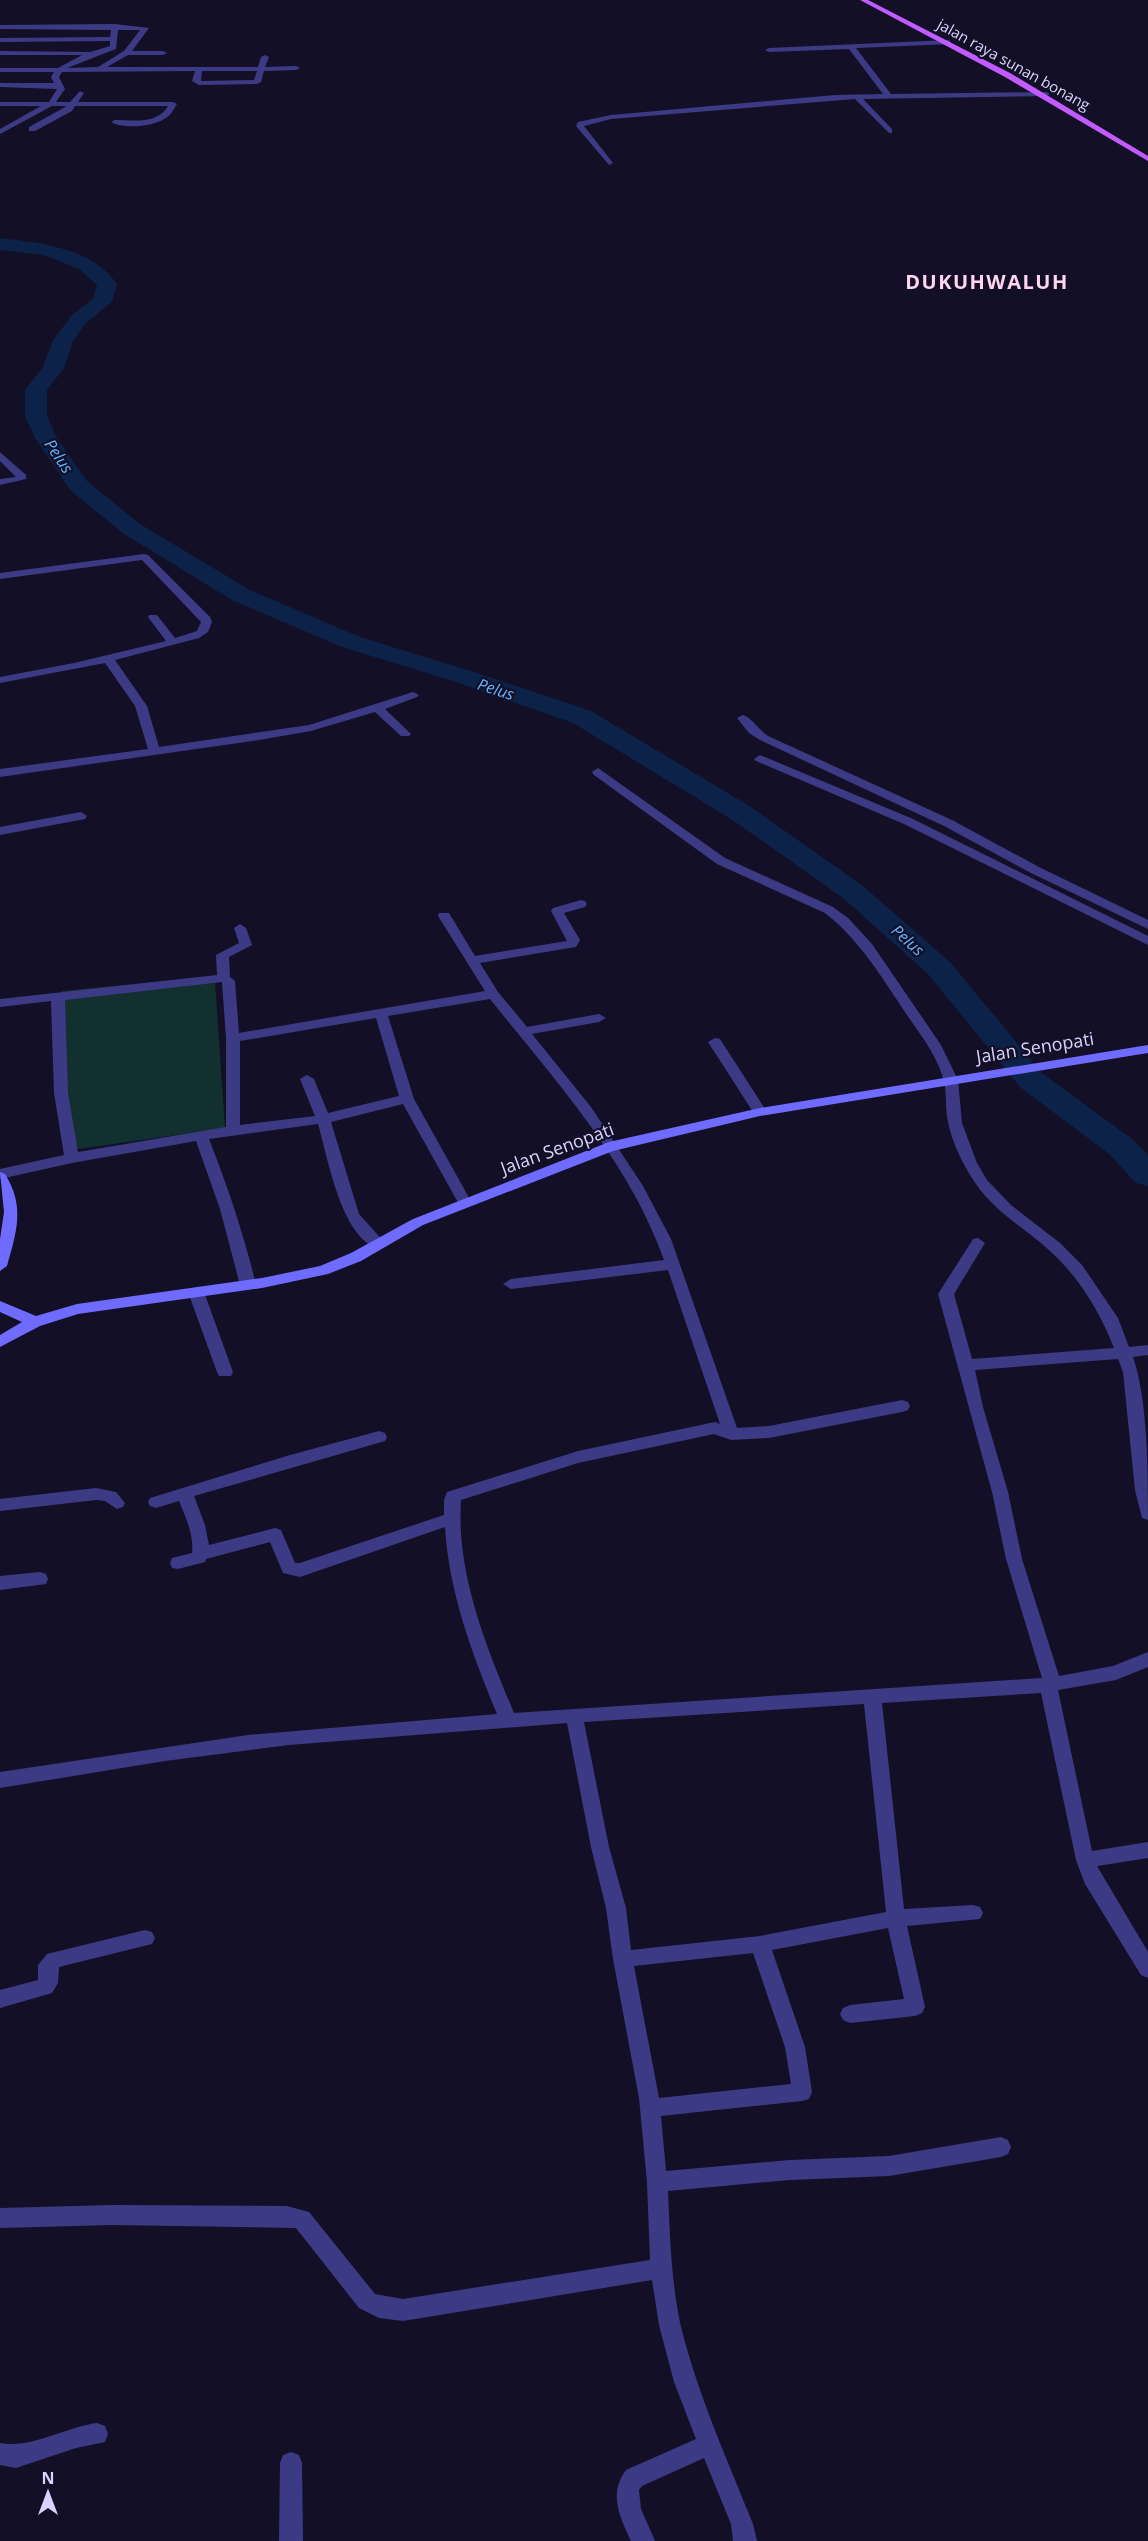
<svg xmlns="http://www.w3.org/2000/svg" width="1148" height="2541" font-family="'Open Sans',sans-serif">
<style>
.green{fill:#12302f}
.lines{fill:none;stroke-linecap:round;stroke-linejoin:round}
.river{fill:#0c2248;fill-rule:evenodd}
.street{fill:#3d3a85;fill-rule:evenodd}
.secondary{fill:#6f6bff;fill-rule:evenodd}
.primary{fill:#c25bff;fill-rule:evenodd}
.labels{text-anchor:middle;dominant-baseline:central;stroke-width:4.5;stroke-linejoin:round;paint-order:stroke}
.far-street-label{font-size:15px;fill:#d9d4ff;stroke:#130f26}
.far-water-label{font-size:16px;font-style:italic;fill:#62b6ff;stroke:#130f26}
.street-label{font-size:18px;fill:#d9d4ff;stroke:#130f26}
.far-district-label{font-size:20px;font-weight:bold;letter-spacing:1.5px;fill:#ffd6f0;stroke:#130f26}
</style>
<rect width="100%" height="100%" fill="#130f26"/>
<polygon class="green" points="194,978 215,980 225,1128 65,1151 62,991"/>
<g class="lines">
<path class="river" d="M 0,238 C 41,243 91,247 117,284 L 112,302 L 86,323 L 73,341 L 64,368 L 47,390 L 47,416 L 57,438 L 87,481 L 140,524 L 250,590 L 360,637 L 471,671 L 591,711 L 751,807 L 863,886 L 950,962 L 1042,1073 L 1132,1139 L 1148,1155 L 1148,1186 L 1136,1183 L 1108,1153 L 1020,1087 L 928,974 L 843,898 L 731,819 L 573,723 L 453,681 L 342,647 L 232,600 L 124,534 L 71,491 L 35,438 L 25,416 L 25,390 L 43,367 L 53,340 L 72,315 L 93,299 L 97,285 L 79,269 L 44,255 L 0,250 Z"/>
<g class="street">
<path d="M 115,24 L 149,28 L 132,51 L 163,51 L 167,53 L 163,55 L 128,55 L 107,67 L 258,67 L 261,57 L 265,55 L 269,57 L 265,67 L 296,66 L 300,68 L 296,70 L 264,71 L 261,82 L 257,84 L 199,85 L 192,81 L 195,71 L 62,72 L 59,77 L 65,89 L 56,102 L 70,102 L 80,91 L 84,93 L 78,102 L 173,102 L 177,104 C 173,110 171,116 164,119 C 152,127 123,129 111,122 L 115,120 C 133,120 157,125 168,106 L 75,106 L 72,111 L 35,131 L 29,131 L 29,127 L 67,106 L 52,106 L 0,134 L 0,129 L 41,106 L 0,106 L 0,102 L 49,102 L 57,89 L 0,87 L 0,83 L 54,83 L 51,77 L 54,72 L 0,72 L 0,68 L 58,68 L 82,55 L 0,55 L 0,51 L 90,52 L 110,46 L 110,41 L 0,42 L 0,38 L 110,37 L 111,30 L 0,29 L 0,25 ZM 118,30 L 140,30 L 124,51 L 98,67 L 67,68 L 116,49 ZM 202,71 L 257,71 L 254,80 L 201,81 Z"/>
<polygon points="949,40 952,44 856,48 891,94 1046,92 1050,94 1046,96 863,99 892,129 892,133 889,133 855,99 611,119 584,126 613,163 609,165 576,126 578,122 611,115 835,95 883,94 849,49 769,52 765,50 769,48"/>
<polygon points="0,452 26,475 26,479 0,485 0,479 16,477 0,461"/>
<polygon points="144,554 148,555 210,617 212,622 208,632 199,638 115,660 147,706 159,747 309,725 413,692 419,695 417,697 385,709 411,734 409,736 401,736 375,712 311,731 259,740 0,777 0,769 148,749 135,706 105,663 0,683 0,677 74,663 166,641 148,617 149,615 157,615 175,638 197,631 201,622 142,560 0,579 0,573"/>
<path d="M 743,715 C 751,717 759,730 768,736 L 952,820 L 1039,867 L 1148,920 L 1148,929 L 1031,873 L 944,826 L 760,740 L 749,733 L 737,718 Z"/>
<polygon points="760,755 913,819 1148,936 1148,945 904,824 756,761 754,759"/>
<path d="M 598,768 L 725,858 L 833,907 L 848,918 L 872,944 L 941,1045 L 958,1080 L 962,1123 L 977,1163 L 987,1180 L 1011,1205 L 1060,1243 L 1082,1265 L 1118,1318 L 1129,1347 L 1148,1345 L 1148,1355 L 1133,1357 C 1148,1400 1148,1474 1148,1520 L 1142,1518 L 1135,1490 L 1123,1372 L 1118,1359 L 975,1370 L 983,1407 L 1008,1492 L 1022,1559 L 1059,1676 L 1113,1666 L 1148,1652 L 1148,1667 L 1116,1680 L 1058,1690 L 1092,1851 L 1148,1842 L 1148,1858 L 1097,1866 L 1148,1952 L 1148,1978 L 1141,1975 L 1085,1884 L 1076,1860 L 1041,1693 L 882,1703 L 904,1909 L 973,1905 L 980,1907 L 983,1913 L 980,1919 L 907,1926 L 925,2007 L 922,2013 L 915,2016 L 850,2023 L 843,2020 L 840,2014 L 843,2008 L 850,2005 L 904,1999 L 888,1928 L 772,1950 L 805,2047 L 812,2092 L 809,2099 L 802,2101 L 661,2116 L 666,2171 L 790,2160 L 889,2156 L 1001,2137 L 1008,2140 L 1011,2147 L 1008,2154 L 1001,2157 L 889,2176 L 790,2180 L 668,2191 C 670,2236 671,2282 681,2327 C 698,2395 727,2459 753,2524 L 757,2541 L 733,2541 L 731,2524 L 704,2458 L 642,2486 L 639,2490 L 641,2509 L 655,2541 L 631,2541 C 620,2517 608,2494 626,2470 L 696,2439 L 674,2382 L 659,2325 L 652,2280 L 403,2321 L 379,2318 L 359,2308 L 296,2228 L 112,2225 L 0,2228 L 0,2208 L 112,2205 L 287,2206 L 309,2212 L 375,2294 L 403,2299 L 650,2260 L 647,2182 L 639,2098 L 613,1959 L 606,1908 L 591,1847 L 567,1723 L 289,1745 L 165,1761 L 0,1788 L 0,1772 L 248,1735 L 497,1714 C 472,1653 449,1593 445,1527 L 300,1577 L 283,1573 L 270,1542 L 206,1559 L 205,1562 L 178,1569 L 172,1568 L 170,1563 L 172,1558 L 192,1553 C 194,1535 186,1518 179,1501 L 156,1508 L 150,1506 L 148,1502 L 150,1498 L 290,1455 L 379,1431 L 385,1433 L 387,1437 L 385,1441 L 194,1496 L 205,1525 L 209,1545 L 275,1528 L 281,1530 L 295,1563 L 300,1563 L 444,1515 L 444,1500 L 447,1492 L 578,1451 L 715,1422 L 720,1424 L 668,1270 L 511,1289 L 503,1284 L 511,1279 L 664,1260 C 629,1161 554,1079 490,999 L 388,1016 L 414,1099 L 472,1203 L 470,1206 L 460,1206 L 403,1104 L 331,1122 L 359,1214 L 386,1244 L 379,1249 C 341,1238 328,1158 318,1124 L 209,1139 C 228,1187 244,1235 256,1285 L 248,1290 L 240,1285 L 220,1209 L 196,1141 L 72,1163 L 0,1179 L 0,1169 L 64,1155 L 54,1093 L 51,1001 L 0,1007 L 0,999 L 217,975 L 216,955 L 239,943 L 234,928 L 240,924 L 246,928 L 252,945 L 229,957 L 230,977 L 235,981 L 239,1033 L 485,991 L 438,916 L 439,913 L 449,913 L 475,956 L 567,941 L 551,911 L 553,908 L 581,900 L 585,901 L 587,904 L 585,907 L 564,913 L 580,940 L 576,947 L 480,963 L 498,992 L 527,1027 L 599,1014 L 606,1018 L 599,1022 L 532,1034 L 591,1107 L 643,1186 L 671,1239 L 737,1428 L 769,1426 L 902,1400 L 908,1402 L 910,1406 L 908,1410 L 902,1412 L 769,1438 L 731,1440 L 714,1434 L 578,1463 L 461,1500 C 456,1573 486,1646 514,1713 L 1042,1678 L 1006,1559 L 992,1492 L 938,1294 L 973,1239 L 978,1238 L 985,1243 L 954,1294 L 972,1359 L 1114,1348 C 1100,1312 1079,1277 1050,1251 C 1026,1229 995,1212 976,1184 C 964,1167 952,1143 948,1122 C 945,1109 947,1095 944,1082 C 939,1058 920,1034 907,1015 C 882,978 860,940 825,913 L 717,864 L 594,775 L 592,772 ZM 222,982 L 226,1038 L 226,1127 L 78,1152 L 68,1093 L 65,1000 ZM 376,1018 L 399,1096 L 328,1113 L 314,1079 L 307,1075 L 300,1079 L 315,1116 L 240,1125 L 240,1041 ZM 864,1704 L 886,1912 L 760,1936 L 631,1950 L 626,1908 L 609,1847 L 584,1722 ZM 753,1953 L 785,2047 L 791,2084 L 659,2098 L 634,1966 Z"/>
<polygon points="81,812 87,816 85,819 0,835 0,827"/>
<polygon points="715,1038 720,1039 767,1112 765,1115 755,1115 753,1112 708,1042"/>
<polygon points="196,1287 204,1292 233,1372 231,1376 219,1376 217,1372 188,1292"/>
<polygon points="96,1488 116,1492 125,1503 123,1507 117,1509 105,1501 96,1500 0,1511 0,1499"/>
<polygon points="40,1572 46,1574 48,1579 46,1584 0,1590 0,1576"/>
<polygon points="145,1930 152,1932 155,1938 152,1944 59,1967 58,1983 52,1993 0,2008 0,1990 38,1980 38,1965 47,1954"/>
<path d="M 97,2423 L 105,2426 L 108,2434 L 105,2442 L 76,2448 L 16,2468 L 0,2465 L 0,2443 C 32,2449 65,2427 97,2423 Z"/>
<polygon points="291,2452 299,2455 302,2463 303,2541 279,2541 280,2463 283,2455"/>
</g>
<g class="secondary">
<polygon points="1148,1045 1148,1053 760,1116 613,1151 423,1225 361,1261 328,1274 262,1288 78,1314 40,1326 0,1347 0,1335 22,1322 0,1312 0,1301 36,1316 77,1304 262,1278 320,1266 351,1253 413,1219 609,1142 760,1108"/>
<path d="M 0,1172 L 5,1174 C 25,1206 17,1231 7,1266 L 0,1271 L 0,1239 L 4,1212 Z"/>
</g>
<polygon class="primary" points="860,0 868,0 1010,73 1148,156 1148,161 1005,77"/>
</g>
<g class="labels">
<g class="far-street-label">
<text transform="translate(1014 64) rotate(29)">jalan raya sunan bonang</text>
</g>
<g class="far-water-label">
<text transform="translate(59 456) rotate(56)">Pelus</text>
<text transform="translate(496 689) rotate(18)">Pelus</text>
<text transform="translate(908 940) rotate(42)">Pelus</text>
</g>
<g class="street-label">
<text transform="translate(1035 1047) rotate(-9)">Jalan Senopati</text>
<text transform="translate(557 1148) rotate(-20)">Jalan Senopati</text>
</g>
<g class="far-district-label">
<text x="987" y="281">DUKUHWALUH</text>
</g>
</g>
<g transform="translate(48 2493)" stroke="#130f26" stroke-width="4.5" paint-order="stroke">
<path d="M0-4.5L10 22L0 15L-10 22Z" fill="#d9d4ff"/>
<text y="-9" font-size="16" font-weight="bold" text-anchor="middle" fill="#d9d4ff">N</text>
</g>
</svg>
